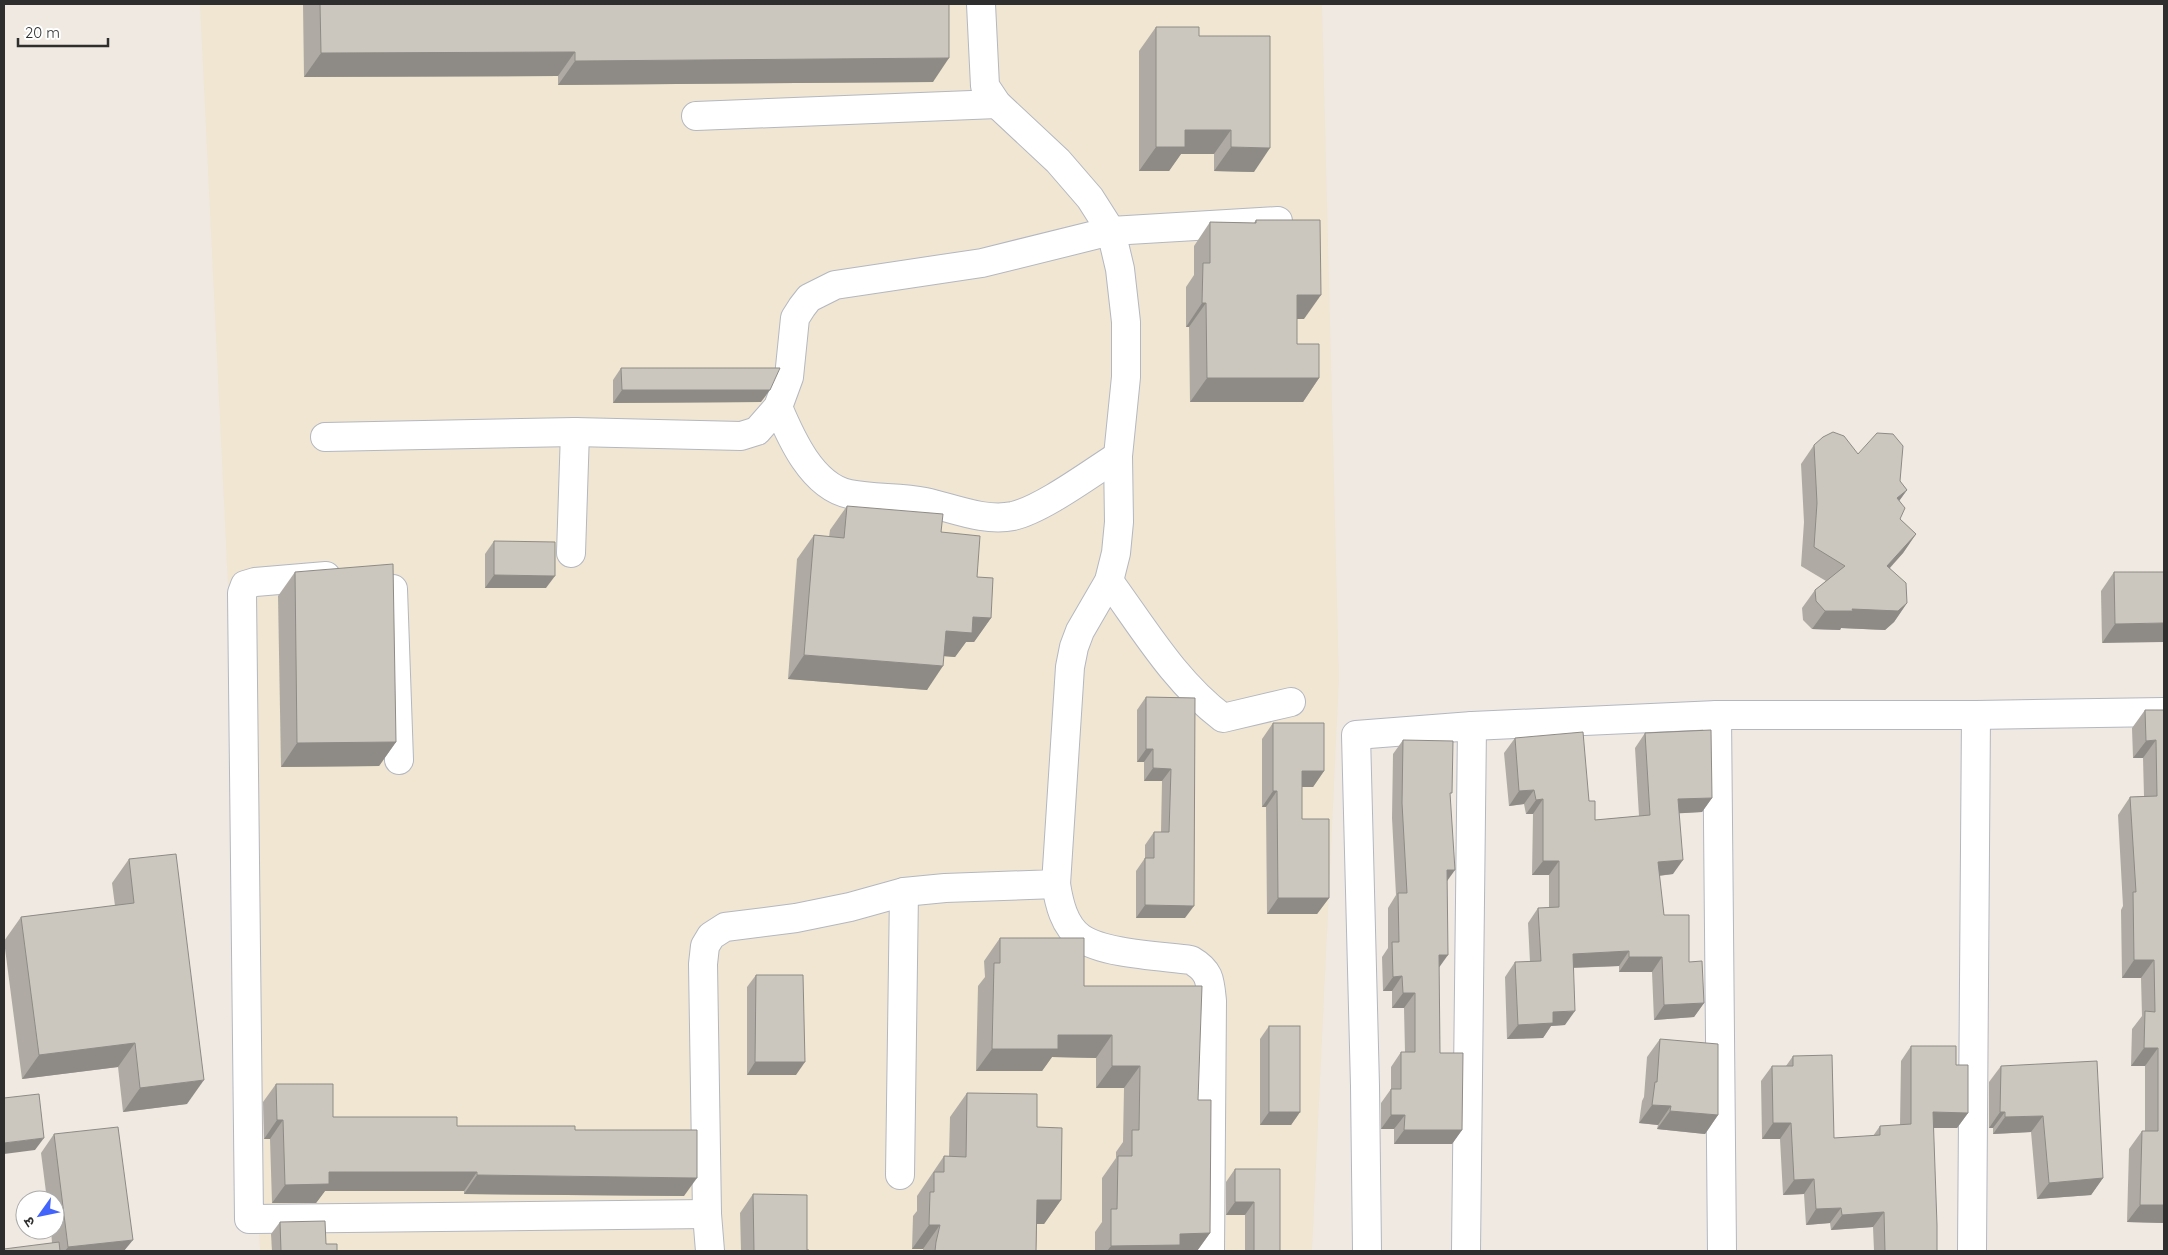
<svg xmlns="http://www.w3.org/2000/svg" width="2168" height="1255" font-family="Quicksand,'Noto Sans Devanagari',sans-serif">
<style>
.education{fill:#f0e6d1}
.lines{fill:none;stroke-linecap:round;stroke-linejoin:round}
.minor-casing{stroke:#b4b7c1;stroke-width:30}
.minor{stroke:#fff;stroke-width:28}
.wall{fill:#afaba4}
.shaded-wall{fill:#8e8b86}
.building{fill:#cbc7bf;stroke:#8e8b86}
</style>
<rect width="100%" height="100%" fill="#efe9e1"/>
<polygon class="education" points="200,4 1322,4 1339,679 1312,1251 260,1251"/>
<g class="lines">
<g class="minor-casing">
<g id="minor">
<polyline points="696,116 997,104"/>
<path d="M 778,407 C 791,438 812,486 849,494 C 874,499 900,497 925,502 C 953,508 984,522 1013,516 C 1043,509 1091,473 1118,456"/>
<polyline points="325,437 575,432 741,436 757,431 778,407 789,377 795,318 802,307 809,298 835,285 982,263 1111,231 1278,221"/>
<polyline points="571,553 575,432"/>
<polyline points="326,576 255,582 245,585 242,593 249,1219 707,1214"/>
<path d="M 1109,581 C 1144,629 1175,682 1223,718 L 1291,702"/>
<polyline points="393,589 399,760"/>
<polyline points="1717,715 1722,1251"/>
<path d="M 1056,884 C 1059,903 1064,926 1081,938 C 1104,954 1162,956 1191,960 C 1210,971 1210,980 1212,1001 L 1210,1251"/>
<polyline points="900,1175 904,892"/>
<polyline points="710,1251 707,1214 703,964 705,946 711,936 725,927 796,918 850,907 904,892 945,888 1056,884 1070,667 1074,647 1080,631 1109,581 1116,553 1119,522 1118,456 1126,377 1126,322 1120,269 1111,231 1090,198 1058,161 997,104 985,86 981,4"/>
<polyline points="1367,1251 1365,1086 1356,735 1472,726 1717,715 1976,715 2164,712"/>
<polyline points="1466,1251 1472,726"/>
<polyline points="1972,1251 1976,715"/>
</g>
</g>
<use href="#minor" class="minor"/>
</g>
<g class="wall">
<polygon points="303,4 949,4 933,82 558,85 558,76 304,77"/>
<polygon points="1156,27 1199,36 1254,172 1214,171 1214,154 1181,154 1169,171 1139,171 1139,51"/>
<polygon points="1256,220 1304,319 1297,319 1297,344 1319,378 1303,402 1190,402 1189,327 1186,327 1186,287 1194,275 1194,246 1210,222 1254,223"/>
<polygon points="621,368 761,402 613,403 613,380"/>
<polygon points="1814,445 1858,454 1900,481 1907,490 1899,501 1900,519 1916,534 1903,553 1890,568 1907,603 1894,622 1885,630 1841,628 1840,630 1812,629 1803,620 1802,608 1815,590 1826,581 1801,566 1804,522 1801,464"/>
<polygon points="847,506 941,532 977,577 991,618 974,642 966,642 955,657 944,656 927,690 788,679 797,559 814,535 829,537 830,530"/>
<polygon points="494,541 546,588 485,588 485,554"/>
<polygon points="295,572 396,742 379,766 281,767 278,596"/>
<polygon points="2114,572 2164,572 2102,643 2101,591"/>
<polygon points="1146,697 1195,698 1185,918 1136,918 1136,871 1145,858 1145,845 1154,832 1161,832 1162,781 1144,781 1144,762 1137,762 1137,710"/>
<polygon points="2145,710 2164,710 2164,1223 2127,1222 2129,1149 2142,1131 2145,1131 2145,1066 2131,1066 2132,1029 2142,1016 2141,978 2122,978 2121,910 2123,906 2118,815 2130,797 2144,796 2143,758 2133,758 2132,728"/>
<polygon points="1273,723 1324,771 1313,787 1302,787 1302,819 1329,898 1317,914 1267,914 1266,807 1262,807 1262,739"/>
<polygon points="1645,733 1712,798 1702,812 1679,813 1673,874 1659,876 1664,915 1689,962 1704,1003 1694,1017 1654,1020 1652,972 1619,972 1619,966 1573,968 1565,1025 1551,1026 1543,1038 1507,1039 1505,977 1515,962 1530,962 1528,923 1538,908 1549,908 1549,875 1532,875 1533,814 1526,814 1524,804 1509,806 1504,753 1515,738 1589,801 1595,820 1639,816 1635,748"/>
<polygon points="1403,740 1450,796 1447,880 1439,967 1440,1053 1462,1130 1452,1144 1394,1144 1394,1129 1381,1129 1381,1103 1391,1089 1391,1067 1401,1052 1405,1052 1404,1008 1392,1008 1392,991 1383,991 1382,957 1388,948 1388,908 1396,895 1392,818 1393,754"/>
<polygon points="129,859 187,1104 123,1112 118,1067 22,1079 4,941 21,917 115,906 112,883"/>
<polygon points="1000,938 1084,986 1198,1100 1210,1233 1197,1251 1095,1251 1095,1232 1102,1222 1102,1178 1116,1158 1116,1152 1123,1142 1124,1088 1096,1088 1096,1058 1052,1057 1042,1071 976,1071 978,986 985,977 984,961"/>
<polygon points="756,975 796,1075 747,1075 747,987"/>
<polygon points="1269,1026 1300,1112 1291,1125 1260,1125 1260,1039"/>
<polygon points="1660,1039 1718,1115 1705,1134 1657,1129 1658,1125 1639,1123 1642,1101 1644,1097 1647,1057"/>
<polygon points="1911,1046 1956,1065 1968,1113 1957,1128 1933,1128 1937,1251 1874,1251 1873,1227 1831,1230 1830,1223 1806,1225 1804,1194 1783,1195 1780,1139 1762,1139 1761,1081 1772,1066 1786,1066 1793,1056 1834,1138 1873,1136 1880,1126 1900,1125 1901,1061"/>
<polygon points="2001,1066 2103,1178 2091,1195 2037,1199 2031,1132 1993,1134 1993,1128 1989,1128 1989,1082"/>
<polygon points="276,1084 333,1117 457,1126 575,1130 684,1196 464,1194 464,1191 325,1191 316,1203 272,1203 270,1139 264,1139 263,1102"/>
<polygon points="967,1093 1037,1127 1061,1200 1044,1224 1037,1224 1036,1251 923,1251 923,1249 912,1249 913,1216 917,1211 917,1196 944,1156 949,1156 950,1117"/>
<polygon points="54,1134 124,1251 4,1251 52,1243 51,1230 55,1230 55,1200 47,1200 41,1153"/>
<polygon points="1235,1169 1280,1169 1280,1251 1245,1251 1245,1215 1226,1215 1226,1182"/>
<polygon points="753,1194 807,1250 809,1251 741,1251 740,1213"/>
<polygon points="280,1222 326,1244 337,1251 272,1251 271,1234"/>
</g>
<g class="shaded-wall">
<polygon points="575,52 558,76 304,77 321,53"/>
<polygon points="949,58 933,82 558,85 575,61"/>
<polygon points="1185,130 1231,130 1214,154 1181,154 1169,171 1139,171 1156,147"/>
<polygon points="1231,147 1270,148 1254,172 1214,171"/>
<polygon points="1297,295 1321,295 1304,319 1281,319"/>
<polygon points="1202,303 1206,303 1189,327 1186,327"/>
<polygon points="1207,378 1319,378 1303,402 1190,402"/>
<polygon points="622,390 770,390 761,402 613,403"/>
<polygon points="1907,490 1894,508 1897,498"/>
<polygon points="1916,534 1903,553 1875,584 1887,566"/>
<polygon points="494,575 555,576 546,588 485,588"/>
<polygon points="1907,603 1894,622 1885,630 1841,628 1840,630 1812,629 1825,611 1852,609"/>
<polygon points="973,617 991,618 974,642 966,642 955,657 929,655 946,631"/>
<polygon points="2164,623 2164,642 2102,643 2115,624"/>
<polygon points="804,655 943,666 927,690 788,679"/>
<polygon points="2156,740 2143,758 2133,758 2146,741"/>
<polygon points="396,742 379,766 281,767 297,743"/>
<polygon points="1146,749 1153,749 1144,762 1137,762"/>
<polygon points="1153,768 1171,769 1162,781 1144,781"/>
<polygon points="1302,771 1324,771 1313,787 1291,787"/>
<polygon points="1534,790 1524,804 1509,806 1519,791"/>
<polygon points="1273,791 1277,791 1266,807 1262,807"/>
<polygon points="1712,798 1702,812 1668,814 1678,799"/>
<polygon points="1543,799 1533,814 1526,814 1536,800"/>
<polygon points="1683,860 1673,874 1647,877 1658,862"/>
<polygon points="1543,861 1559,861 1549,875 1532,875"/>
<polygon points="1447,870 1455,870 1445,884"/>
<polygon points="1278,898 1329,898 1317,914 1267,914"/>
<polygon points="1145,905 1194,906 1185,918 1136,918"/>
<polygon points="1629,951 1619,966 1563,968 1573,954"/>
<polygon points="1439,955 1448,955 1438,969"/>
<polygon points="1629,957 1662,957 1652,972 1619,972"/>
<polygon points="2134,960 2154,960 2141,978 2122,978"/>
<polygon points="1402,976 1392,991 1383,991 1393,977"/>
<polygon points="1403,993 1415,993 1404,1008 1392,1008"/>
<polygon points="1704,1003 1694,1017 1654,1020 1664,1005"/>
<polygon points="1575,1011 1565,1025 1551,1026 1543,1038 1507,1039 1518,1025 1553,1012"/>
<polygon points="1058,1035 1112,1035 1096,1058 1052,1057 1042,1071 976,1071 992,1049"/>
<polygon points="135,1043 118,1067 22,1079 39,1055"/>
<polygon points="2144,1048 2158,1048 2145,1066 2131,1066"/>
<polygon points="755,1062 805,1062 796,1075 747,1075"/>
<polygon points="1112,1066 1140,1066 1124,1088 1096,1088"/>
<polygon points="204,1080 187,1104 123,1112 140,1088"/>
<polygon points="1652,1105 1671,1106 1658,1125 1639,1123"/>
<polygon points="1670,1111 1718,1115 1705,1134 1657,1129"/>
<polygon points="1269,1112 1300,1112 1291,1125 1260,1125"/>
<polygon points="1933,1112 1968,1113 1957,1128 1922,1128"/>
<polygon points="2000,1112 2005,1112 1993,1128 1989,1128"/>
<polygon points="1391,1115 1405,1115 1394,1129 1381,1129"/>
<polygon points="2043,1116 2031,1132 1993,1134 2005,1117"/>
<polygon points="277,1120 283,1120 270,1139 264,1139"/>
<polygon points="1773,1123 1791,1123 1780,1139 1762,1139"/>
<polygon points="1404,1130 1462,1130 1452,1144 1394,1144"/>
<polygon points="44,1138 35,1150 4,1154 4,1143"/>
<polygon points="329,1172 477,1172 464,1191 325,1191 316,1203 272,1203 285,1185"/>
<polygon points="477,1175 697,1178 684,1196 464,1194"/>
<polygon points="2103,1178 2091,1195 2037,1199 2049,1183"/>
<polygon points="1814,1179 1804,1194 1783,1195 1794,1180"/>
<polygon points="1037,1200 1061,1200 1044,1224 1020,1224"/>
<polygon points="1235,1202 1254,1202 1245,1215 1226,1215"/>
<polygon points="2140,1205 2164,1205 2164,1223 2127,1222"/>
<polygon points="1841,1208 1830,1223 1806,1225 1816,1209"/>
<polygon points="1884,1212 1873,1227 1831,1230 1842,1215"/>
<polygon points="929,1225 940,1225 923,1249 912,1249"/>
<polygon points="1210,1233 1197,1251 1107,1251 1111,1246 1180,1234"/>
<polygon points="133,1240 124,1251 65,1251 68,1247"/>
</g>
<g class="building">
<polygon points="320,4 949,4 949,58 575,61 575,52 321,53"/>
<polygon points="1156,27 1199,27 1199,36 1270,36 1270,148 1231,147 1231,130 1185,130 1185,147 1156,147"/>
<polygon points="1256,220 1320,220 1321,295 1297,295 1297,344 1319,344 1319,378 1207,378 1206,303 1202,303 1203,263 1210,263 1210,222 1256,223"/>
<polygon points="621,368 780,368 770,390 622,390"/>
<polygon points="1833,432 1844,436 1858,454 1877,433 1893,434 1903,446 1900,481 1907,490 1897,498 1905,508 1900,519 1916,534 1887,566 1906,583 1907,603 1898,611 1852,609 1853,611 1825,611 1816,601 1815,590 1845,566 1814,547 1817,503 1814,445 1823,437"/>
<polygon points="847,506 943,514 941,532 980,536 977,577 993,578 991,618 973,617 972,633 946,631 943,666 804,655 814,535 844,538"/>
<polygon points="494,541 555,542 555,576 494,575"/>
<polygon points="393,564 396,742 297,743 295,572"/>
<polygon points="2114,572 2164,572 2164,623 2115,624"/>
<polygon points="1146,697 1195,698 1194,906 1145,905 1145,858 1154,858 1154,832 1169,832 1171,769 1153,768 1153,749 1146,749"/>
<polygon points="2145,710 2164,710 2164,1205 2140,1205 2142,1131 2158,1131 2158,1048 2144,1048 2145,1011 2155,1012 2154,960 2134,960 2133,892 2136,892 2130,797 2157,796 2156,740 2146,741"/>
<polygon points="1273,723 1324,723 1324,771 1302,771 1302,819 1329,819 1329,898 1278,898 1277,791 1273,791"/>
<polygon points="1711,730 1712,798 1678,799 1683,860 1658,862 1664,915 1689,915 1689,962 1702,961 1704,1003 1664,1005 1662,957 1629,957 1629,951 1573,954 1575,1011 1553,1012 1553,1023 1518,1025 1515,962 1541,961 1538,908 1559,907 1559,861 1543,861 1543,799 1536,800 1534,790 1519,791 1515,738 1583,732 1589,801 1595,801 1595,820 1650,815 1645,733"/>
<polygon points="1403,740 1453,741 1452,793 1450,793 1455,870 1447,870 1448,955 1439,955 1440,1053 1463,1053 1462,1130 1404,1130 1405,1115 1391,1115 1391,1089 1401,1089 1401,1052 1415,1052 1415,993 1403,993 1402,976 1393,977 1392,942 1399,942 1398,893 1407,893 1402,803"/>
<polygon points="176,854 204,1080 140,1088 135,1043 39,1055 21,917 134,903 129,859"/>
<polygon points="1000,938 1084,938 1084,986 1202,986 1198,1100 1211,1100 1210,1233 1180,1234 1180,1245 1111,1246 1111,1209 1117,1209 1118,1156 1132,1156 1132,1130 1139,1130 1140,1066 1112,1066 1112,1035 1058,1035 1058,1049 992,1049 994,963 1000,963"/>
<polygon points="756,975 803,975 805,1062 755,1062"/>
<rect x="1269" y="1026" width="31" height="86"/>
<polygon points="1660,1039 1718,1044 1718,1115 1670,1111 1671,1106 1652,1105 1655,1082 1657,1082"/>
<polygon points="1911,1046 1956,1046 1956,1065 1968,1065 1968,1113 1933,1112 1937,1225 1937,1251 1885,1251 1884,1212 1842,1215 1841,1208 1816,1209 1814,1179 1794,1180 1791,1123 1773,1123 1772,1066 1793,1066 1793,1056 1832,1055 1834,1138 1880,1135 1880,1126 1911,1124"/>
<polygon points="2097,1061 2103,1178 2049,1183 2043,1116 2005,1117 2005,1112 2000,1112 2001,1066"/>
<polygon points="276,1084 333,1084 333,1117 457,1117 457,1126 575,1126 575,1130 697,1130 697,1178 477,1175 477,1172 329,1172 329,1184 285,1185 283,1120 277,1120"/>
<polygon points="967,1093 1037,1094 1037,1127 1062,1128 1061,1200 1037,1200 1036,1251 935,1251 936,1242 940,1225 929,1225 930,1192 934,1192 934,1172 944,1172 944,1156 966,1157"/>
<polygon points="39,1094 44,1138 4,1143 4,1098"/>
<polygon points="118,1127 133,1240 68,1247 54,1134"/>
<polygon points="1235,1169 1280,1169 1280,1251 1254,1251 1254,1202 1235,1202"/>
<polygon points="753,1194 807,1195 807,1250 809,1250 809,1251 754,1251"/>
<polygon points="325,1221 326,1244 337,1244 337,1251 281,1251 280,1222"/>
<polygon points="59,1242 60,1251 4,1251 4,1249"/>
</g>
<rect width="2168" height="1255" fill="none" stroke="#2e2e2e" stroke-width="10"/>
<g transform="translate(40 1215) rotate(237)"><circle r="24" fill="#ffffff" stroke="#ababab"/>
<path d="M0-4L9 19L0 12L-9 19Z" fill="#4264fb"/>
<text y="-8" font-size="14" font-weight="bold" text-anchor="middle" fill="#2e2e2e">उ</text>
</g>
<path d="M18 38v8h90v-8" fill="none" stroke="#2e2e2e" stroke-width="2.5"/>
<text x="25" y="38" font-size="15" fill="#2e2e2e" stroke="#ffffff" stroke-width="4" paint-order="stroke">20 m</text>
</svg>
